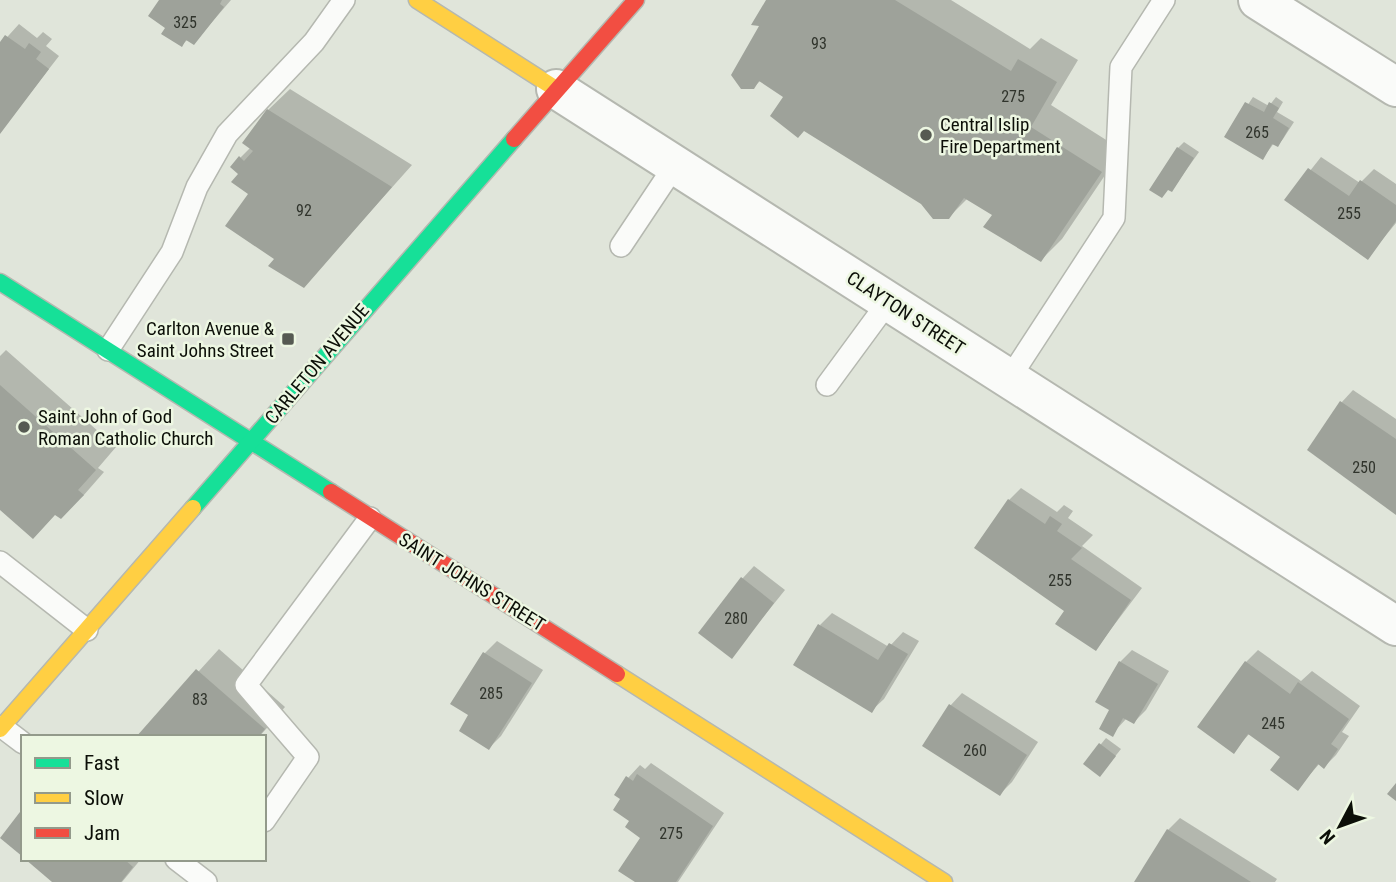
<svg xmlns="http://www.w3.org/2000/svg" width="1396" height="882" font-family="'Roboto Condensed',sans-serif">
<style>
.shadow{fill:#0003}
.building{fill:#9ea29a}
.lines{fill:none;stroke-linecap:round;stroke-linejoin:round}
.lane-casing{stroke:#b5b8b0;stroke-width:24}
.street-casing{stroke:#b5b8b0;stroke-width:42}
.fast-casing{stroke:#b5b8b0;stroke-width:19}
.slow-casing{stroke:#b5b8b0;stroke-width:19}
.jam-casing{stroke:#b5b8b0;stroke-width:19}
.lane{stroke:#fafbf9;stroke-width:21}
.street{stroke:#fafbf9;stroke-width:38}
.fast{stroke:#16e098;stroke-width:16}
.slow{stroke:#ffcf43;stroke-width:16}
.jam{stroke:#f24e42;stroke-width:16}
.poi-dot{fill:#565a52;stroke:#edf7e2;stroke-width:2.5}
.labels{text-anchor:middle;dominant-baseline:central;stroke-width:5;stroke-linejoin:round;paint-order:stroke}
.number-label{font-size:16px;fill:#30342c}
.poi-label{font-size:19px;fill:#0c0f08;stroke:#edf7e2;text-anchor:start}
.street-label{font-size:19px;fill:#0c0f08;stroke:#edf7e2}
</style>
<rect width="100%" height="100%" fill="#e0e5da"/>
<g class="shadow">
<polygon points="161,0 231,0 194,43 188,39 182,45 167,27"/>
<polygon points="768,0 951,0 1030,49 1041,38 1078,60 1051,105 1122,150 1062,239 1041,260 994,214 968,198 948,218 923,203 786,96 761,80 753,88"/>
<polygon points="19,24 37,38 43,32 52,39 46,46 59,56 0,132 0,45"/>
<polygon points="290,89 412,165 304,286 277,259 240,174 240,158 251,147 268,110"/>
<polygon points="1253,97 1269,106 1276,97 1283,102 1277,112 1294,122 1283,139 1278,145 1274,143 1263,158 1227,136"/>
<polygon points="1184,142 1199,152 1172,190 1178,148"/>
<polygon points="1321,157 1360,183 1374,169 1396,184 1396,223 1368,257 1287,200"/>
<polygon points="6,350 116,447 98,468 104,472 83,496 57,513 0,508 0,356"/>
<polygon points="1353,390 1396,419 1396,513 1341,403"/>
<polygon points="1021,488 1057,512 1064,505 1073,511 1068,518 1093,535 1082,546 1142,588 1096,649 1066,610 1009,500"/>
<polygon points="754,566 785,590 731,657 742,579"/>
<polygon points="832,613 889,647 903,632 919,641 884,699 871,711 820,625"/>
<polygon points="497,641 543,670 501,736 489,748 471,715 485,653"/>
<polygon points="219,649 285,707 259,737 139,737"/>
<polygon points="1132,650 1169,671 1146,710 1134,722 1127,718 1112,734 1112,710 1120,662"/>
<polygon points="1258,650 1301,681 1312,671 1360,706 1342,732 1349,736 1336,755 1324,767 1320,763 1298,788 1283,756 1250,733 1234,751 1246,662"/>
<polygon points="962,693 1038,742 1012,782 1000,794 950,706"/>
<polygon points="1106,738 1121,749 1105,769 1085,764"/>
<polygon points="651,763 724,813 678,882 638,882 643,838 631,821 623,799 628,778 640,765 645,769"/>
<polygon points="1180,818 1277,879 1275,882 1136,882 1168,830"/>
<polygon points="28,859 141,859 122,882 54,882"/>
</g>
<g class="building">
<polygon points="159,0 222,0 220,4 224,7 194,45 186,40 182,47 161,34 165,28 148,16"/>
<polygon points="766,0 895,0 1011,71 1018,59 1057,82 1031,127 1102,172 1041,262 983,227 992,215 964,198 949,219 933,219 921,204 804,131 798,138 770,116 783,97 759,81 754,89 741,89 731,75 759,26 751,25"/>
<polygon points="5,35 25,49 29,43 41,52 36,59 49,69 0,134 0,42"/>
<polygon points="1245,102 1264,112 1269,102 1279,108 1273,118 1289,128 1278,147 1272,144 1263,160 1224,137"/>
<polygon points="267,109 392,187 304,288 268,266 274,259 225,226 248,194 231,182 238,174 230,167 239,156 244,161 253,151 242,143"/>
<polygon points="1177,147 1194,158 1172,192 1168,190 1162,198 1149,190"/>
<polygon points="1308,168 1349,196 1360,180 1396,205 1396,221 1368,260 1284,200"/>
<polygon points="0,385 96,470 78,490 84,495 61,519 55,515 33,539 0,510"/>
<polygon points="1340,401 1396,439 1396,515 1307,450"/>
<polygon points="1008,499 1045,524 1050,516 1062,524 1057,531 1082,548 1071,559 1131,600 1096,651 1055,624 1064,611 974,548"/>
<polygon points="741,577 774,603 732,659 698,633"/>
<polygon points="818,624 878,660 889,643 908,654 872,713 793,665"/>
<polygon points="483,652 532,683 489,750 459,731 468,715 450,704"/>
<polygon points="1119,661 1158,684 1134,724 1123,718 1113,737 1099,729 1109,710 1095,702"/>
<polygon points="1245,661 1290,694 1298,682 1349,719 1331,744 1338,749 1324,769 1318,764 1298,791 1270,770 1280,757 1248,734 1234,754 1197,727"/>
<polygon points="196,669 265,729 258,737 136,737"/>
<polygon points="949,704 1027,755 1000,796 922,746"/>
<polygon points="1099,743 1116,756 1100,777 1083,764"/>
<polygon points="637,774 713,826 676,882 635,882 618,871 640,838 625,827 629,821 613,810 620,799 614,795 626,776 633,781"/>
<polygon points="1396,783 1396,801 1387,794"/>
<polygon points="23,808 23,857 0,838"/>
<polygon points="1167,829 1251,882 1134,882"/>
<polygon points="25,859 124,859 133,867 121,882 52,882"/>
</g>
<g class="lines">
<g class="lane-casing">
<g id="lane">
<polyline points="621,246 675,165"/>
<polyline points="108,350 172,252 197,187 227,134 314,42 344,0"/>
<polyline points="1009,379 1114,218 1121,67 1164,0"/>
<polyline points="827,385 888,302"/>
<polyline points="0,562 87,630"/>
<polyline points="2,727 23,743"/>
<polyline points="264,821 308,757 246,685 370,518"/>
<polyline points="176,859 206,882"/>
</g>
</g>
<g class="street-casing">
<g id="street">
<polyline points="1258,0 1396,87"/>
<polyline points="556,89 1396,626"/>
</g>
</g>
<g class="fast-casing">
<g id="fast">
<polyline points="0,282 331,492"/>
<polyline points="193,508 514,139"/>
</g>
</g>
<g class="slow-casing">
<g id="slow">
<polyline points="417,0 556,89"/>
<polyline points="617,674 944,882"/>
<polyline points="0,729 193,508"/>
</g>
</g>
<g class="jam-casing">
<g id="jam">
<polyline points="514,139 636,0"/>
<polyline points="331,492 617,674"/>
</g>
</g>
<use href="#lane" class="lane"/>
<use href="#street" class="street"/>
<use href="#fast" class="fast"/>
<use href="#slow" class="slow"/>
<use href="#jam" class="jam"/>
</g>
<g class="poi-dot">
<circle cx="926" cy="135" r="7"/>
<rect x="281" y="332" width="14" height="14" rx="3.5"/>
<circle cx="24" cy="427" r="7"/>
</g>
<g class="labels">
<g class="number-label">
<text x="185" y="22">325</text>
<text x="819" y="43">93</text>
<text x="1013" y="96">275</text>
<text x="1257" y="132">265</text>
<text x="304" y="210">92</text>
<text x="1349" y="213">255</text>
<text x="1364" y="467">250</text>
<text x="1060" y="580">255</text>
<text x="736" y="618">280</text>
<text x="491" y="693">285</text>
<text x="200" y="699">83</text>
<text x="1273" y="723">245</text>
<text x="975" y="750">260</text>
<text x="671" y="833">275</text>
</g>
<g class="poi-label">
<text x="940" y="124">Central Islip<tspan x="940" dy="22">Fire Department</tspan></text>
<text x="274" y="328" text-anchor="end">Carlton Avenue &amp;<tspan x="274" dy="22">Saint Johns Street</tspan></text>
<text x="38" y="416">Saint John of God<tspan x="38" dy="22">Roman Catholic Church</tspan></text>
</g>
<g class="street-label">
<text transform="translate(906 313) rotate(33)">CLAYTON STREET</text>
<text transform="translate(317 364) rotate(-50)">CARLETON AVENUE</text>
<text transform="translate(472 582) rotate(32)">SAINT JOHNS STREET</text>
</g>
</g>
<rect x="21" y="735" width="245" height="126" fill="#edf7e2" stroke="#939a8b" stroke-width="2"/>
<rect x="35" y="758" width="35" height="10" fill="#16e098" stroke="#939a8b" stroke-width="2"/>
<text x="84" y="770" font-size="21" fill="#0c0f08">Fast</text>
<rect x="35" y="793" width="35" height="10" fill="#ffcf43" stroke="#939a8b" stroke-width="2"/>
<text x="84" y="805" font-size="21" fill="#0c0f08">Slow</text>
<rect x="35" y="828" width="35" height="10" fill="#f24e42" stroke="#939a8b" stroke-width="2"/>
<text x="84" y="840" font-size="21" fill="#0c0f08">Jam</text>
<g transform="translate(1340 826) rotate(229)" stroke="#edf7e2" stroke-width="5" paint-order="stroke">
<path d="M0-5L12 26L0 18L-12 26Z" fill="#0c0f08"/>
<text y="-10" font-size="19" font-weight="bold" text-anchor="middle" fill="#0c0f08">N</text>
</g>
</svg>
